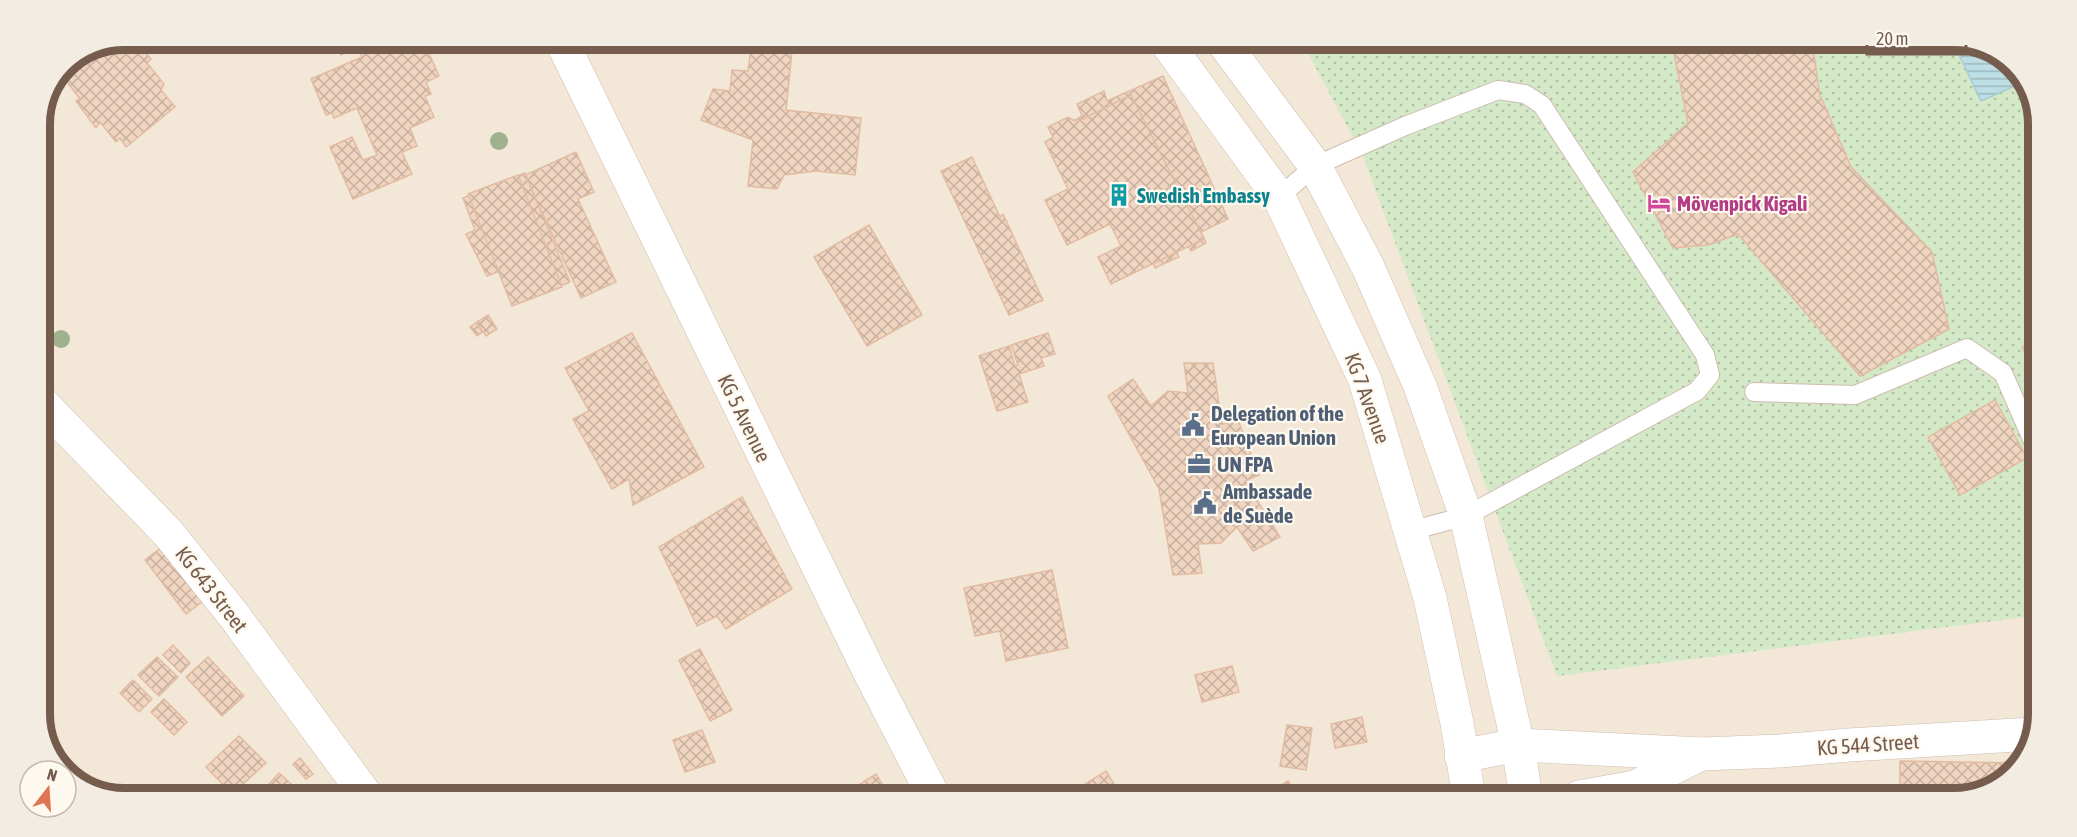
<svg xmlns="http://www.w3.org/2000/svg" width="2077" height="837" font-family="'Asap Condensed',sans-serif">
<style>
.residential{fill:#f3e7d7}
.grass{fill:url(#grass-dots)}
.water{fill:url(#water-rules);stroke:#a4cdd6;stroke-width:1.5}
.building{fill:url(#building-cross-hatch);stroke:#e2bca2;stroke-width:1.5}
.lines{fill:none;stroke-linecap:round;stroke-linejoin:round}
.service-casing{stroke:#cdbdaf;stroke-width:20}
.minor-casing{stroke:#cdbdaf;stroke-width:34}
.secondary-casing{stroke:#d2bfaf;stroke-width:34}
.service{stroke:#fff;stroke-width:18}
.minor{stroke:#fff;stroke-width:33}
.secondary{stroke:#fff;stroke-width:33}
.tree{fill:#a0b18e}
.labels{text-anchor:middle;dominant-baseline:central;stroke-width:4.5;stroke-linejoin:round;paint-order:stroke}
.culture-label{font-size:21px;font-weight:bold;fill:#0d838f;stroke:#fef9ef;text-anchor:start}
.hotel-label{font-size:21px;font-weight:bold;fill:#b23c85;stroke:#fef9ef;text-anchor:start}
.street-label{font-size:21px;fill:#755c4d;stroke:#fef9ef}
.service-label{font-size:21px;font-weight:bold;fill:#4e5e75;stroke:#fef9ef;text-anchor:start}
.rim{fill:none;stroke:#755c4d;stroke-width:8}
</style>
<defs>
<pattern id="grass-dots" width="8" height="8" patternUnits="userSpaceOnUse" patternTransform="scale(1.5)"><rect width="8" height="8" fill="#d4e9c7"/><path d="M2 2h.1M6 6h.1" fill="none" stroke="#b1c0a4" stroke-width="1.8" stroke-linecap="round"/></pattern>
<pattern id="water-rules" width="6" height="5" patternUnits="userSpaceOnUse" patternTransform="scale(1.5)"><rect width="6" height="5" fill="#bddee5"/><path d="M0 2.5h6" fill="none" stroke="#9eb7bc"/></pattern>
<pattern id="building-cross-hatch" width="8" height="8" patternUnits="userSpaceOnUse" patternTransform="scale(1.5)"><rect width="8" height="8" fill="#f0d5c1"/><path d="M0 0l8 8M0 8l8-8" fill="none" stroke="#c7b09f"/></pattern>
</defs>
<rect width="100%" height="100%" fill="#fcf5e8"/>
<polygon class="residential" points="123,39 1981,44 2038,117 2033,741 2001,784 1954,798 96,793 47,739 39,720 39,118 64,63"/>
<polygon class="grass" points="1302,42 1981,44 2020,72 2038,117 2034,616 1557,676 1362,154"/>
<polygon class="water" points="1954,44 1981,44 2020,72 2024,82 1981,101"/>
<g class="building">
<polygon points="123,39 134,39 151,59 147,63 164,84 161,90 175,107 126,147 120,138 116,142 100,122 96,128 76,101 80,99 64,78 77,68 72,60"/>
<polygon points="335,40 423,40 439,76 426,82 431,94 425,96 434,117 410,128 417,146 402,152 412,174 353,199 330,147 352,137 363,160 377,155 357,108 334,118 332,113 326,115 311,79 362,57 358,47 341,55"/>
<polygon points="752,41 760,41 760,48 792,51 786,110 861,118 855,175 816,171 784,175 777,189 748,186 753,140 701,120 713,89 730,91 732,70 748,71"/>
<polygon points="1672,43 1812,43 1820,95 1851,167 1932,252 1949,329 1860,376 1738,234 1708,245 1673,248 1633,172 1688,123"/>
<polygon points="1163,76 1228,219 1201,232 1206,243 1191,251 1185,239 1173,245 1179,257 1155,268 1150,255 1140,260 1126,231 1146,221 1140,209 1097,229 1070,175 1150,136 1146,127 1084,156 1070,123 1082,116 1077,104 1104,91 1107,101"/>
<polygon points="1131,95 1204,239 1111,284 1098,257 1121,246 1110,224 1067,245 1045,200 1068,189 1045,142 1053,137 1048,127 1068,117 1077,122"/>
<polygon points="576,152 594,192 578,199 616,282 581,298 525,175"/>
<polygon points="972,157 1000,217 1003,214 1043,300 1009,315 941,171"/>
<polygon points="525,173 570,282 515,303 502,270 487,276 466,234 475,230 463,198"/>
<polygon points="518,175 562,287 512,306 468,194"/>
<polygon points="869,225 922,315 867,346 814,257"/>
<polygon points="488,315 497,329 486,336 477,322"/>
<polygon points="476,323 482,332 477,336 470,327"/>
<polygon points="632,333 704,467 633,505 629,479 612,489 573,419 589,411 565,368"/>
<polygon points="1048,333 1055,354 1041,358 1044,366 1019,374 1028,402 997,411 979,356 1009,346 1015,366 1018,365 1011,345"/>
<polygon points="2036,340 2036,374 2022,347"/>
<polygon points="1184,363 1213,363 1222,424 1238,420 1259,475 1245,481 1280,537 1253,551 1237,527 1221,543 1198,544 1202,573 1173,575 1159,489 1108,396 1133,379 1151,406 1168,391 1188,393"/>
<polygon points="1995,400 2027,458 1960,495 1928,437"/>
<polygon points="742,497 792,589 726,629 717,616 697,626 659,547"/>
<polygon points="162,547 203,601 186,614 145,560"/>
<polygon points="1052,570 1068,648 1006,661 1000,631 975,636 964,588"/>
<polygon points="173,645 190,663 181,673 163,655"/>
<polygon points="700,649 732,710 710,721 679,660"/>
<polygon points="157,657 178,677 159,696 138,675"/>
<polygon points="208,657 244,696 222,716 186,677"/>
<polygon points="1232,666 1239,692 1202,702 1195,675"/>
<polygon points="133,680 152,699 139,712 120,693"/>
<polygon points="164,699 187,722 174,735 151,712"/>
<polygon points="1362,717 1367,742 1335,748 1331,724"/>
<polygon points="1287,725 1312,728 1306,770 1280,766"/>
<polygon points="702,730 715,762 685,772 673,740"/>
<polygon points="239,736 266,763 232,794 206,767"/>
<polygon points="300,758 313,774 306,779 293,764"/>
<polygon points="1900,761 2017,763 2001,784 1954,798 1900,798"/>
<polygon points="1106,771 1121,796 1066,796"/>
<polygon points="279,773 298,790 295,794 260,794"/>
<polygon points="876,774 889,795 843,795"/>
<polygon points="1288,781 1298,796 1263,796"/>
</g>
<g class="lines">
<g class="service-casing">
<g id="service">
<polyline points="1279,197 1315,166 1405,126 1498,90 1525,94 1542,105 1705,355 1710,375 1697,391 1466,516 1410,531"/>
<polyline points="1754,392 1855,395 1967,348 2003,373 2035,446"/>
</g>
</g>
<g class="minor-casing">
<g id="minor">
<polyline points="561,40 870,673 933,795"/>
<polyline points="39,400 169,534 235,617 365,794"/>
<polyline points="1461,756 1518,745 1702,754 1780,751 1849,745 2033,734"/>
<polyline points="1579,797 1635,787 1701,754"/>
</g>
</g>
<g class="secondary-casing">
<g id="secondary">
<polyline points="1166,42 1279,197 1365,380 1430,598 1457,723 1469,797"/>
<polyline points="1223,42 1315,166 1368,267 1420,386 1466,516 1518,745 1526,797"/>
<polyline points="1620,797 1635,787"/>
</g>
</g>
<use href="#service" class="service"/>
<use href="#minor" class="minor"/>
<use href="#secondary" class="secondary"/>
</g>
<g class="tree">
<circle cx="499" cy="141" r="9"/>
<circle cx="61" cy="339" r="9"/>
</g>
<defs>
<g id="building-bare" transform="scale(1.8)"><path d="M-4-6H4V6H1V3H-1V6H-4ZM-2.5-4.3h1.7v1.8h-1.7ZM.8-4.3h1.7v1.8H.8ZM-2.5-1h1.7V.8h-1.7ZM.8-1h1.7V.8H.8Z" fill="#0f9aa8" stroke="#fef9ef" stroke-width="2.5" paint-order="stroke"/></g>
<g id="hotel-bare" transform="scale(1.8)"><path d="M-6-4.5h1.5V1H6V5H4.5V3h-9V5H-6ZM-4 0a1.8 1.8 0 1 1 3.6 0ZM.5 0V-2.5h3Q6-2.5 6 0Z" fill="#d1479c" stroke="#fef9ef" stroke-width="2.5" paint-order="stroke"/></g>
<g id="civic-bare" transform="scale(1.8)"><path d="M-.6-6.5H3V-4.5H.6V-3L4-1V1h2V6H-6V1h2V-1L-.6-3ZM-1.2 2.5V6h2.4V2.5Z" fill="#5c6f8a" stroke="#fef9ef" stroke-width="2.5" paint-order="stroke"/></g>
<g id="office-bare" transform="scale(1.8)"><path d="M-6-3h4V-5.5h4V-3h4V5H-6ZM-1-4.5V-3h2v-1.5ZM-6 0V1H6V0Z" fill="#5c6f8a" stroke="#fef9ef" stroke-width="2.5" paint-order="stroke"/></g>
</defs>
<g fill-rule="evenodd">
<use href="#building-bare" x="1119" y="195"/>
<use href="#hotel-bare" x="1659" y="203"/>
<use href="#civic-bare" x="1193" y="425"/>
<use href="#office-bare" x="1199" y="464"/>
<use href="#civic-bare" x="1205" y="503"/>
</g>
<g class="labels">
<g class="culture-label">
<text x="1137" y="195">Swedish Embassy</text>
</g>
<g class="hotel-label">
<text x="1677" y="203">Mövenpick Kigali</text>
</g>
<g class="street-label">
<text transform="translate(1368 398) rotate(70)">KG 7 Avenue</text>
<text transform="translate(745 418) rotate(64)">KG 5 Avenue</text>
<text transform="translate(212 589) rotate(52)">KG 643 Street</text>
<text transform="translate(1868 744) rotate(-4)">KG 544 Street</text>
</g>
<g class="service-label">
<text x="1211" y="413">Delegation of the<tspan x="1211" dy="24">European Union</tspan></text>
<text x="1217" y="464">UN FPA</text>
<text x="1223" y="491">Ambassade<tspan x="1223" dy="24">de Suède</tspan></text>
</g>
</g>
<path d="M0 0H2077V837H0ZM124 50H1954A74 74 0 0 1 2028 124V714A74 74 0 0 1 1954 788H124A74 74 0 0 1 50 714V124A74 74 0 0 1 124 50Z" fill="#f3ece2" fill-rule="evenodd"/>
<path class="rim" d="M124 50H1954A74 74 0 0 1 2028 124V714A74 74 0 0 1 1954 788H124A74 74 0 0 1 50 714V124A74 74 0 0 1 124 50Z"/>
<g transform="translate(48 789) rotate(17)"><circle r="28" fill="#fef9ef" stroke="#c7baae" stroke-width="1.5"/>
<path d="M0-4.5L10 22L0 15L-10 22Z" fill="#df7754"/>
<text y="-9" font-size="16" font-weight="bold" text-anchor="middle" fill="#755c4d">N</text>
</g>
<path d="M1867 45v9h99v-9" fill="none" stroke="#755c4d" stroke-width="3"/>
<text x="1876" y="45" font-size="18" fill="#755c4d" stroke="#fef9ef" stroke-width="4.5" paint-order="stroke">20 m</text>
</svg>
